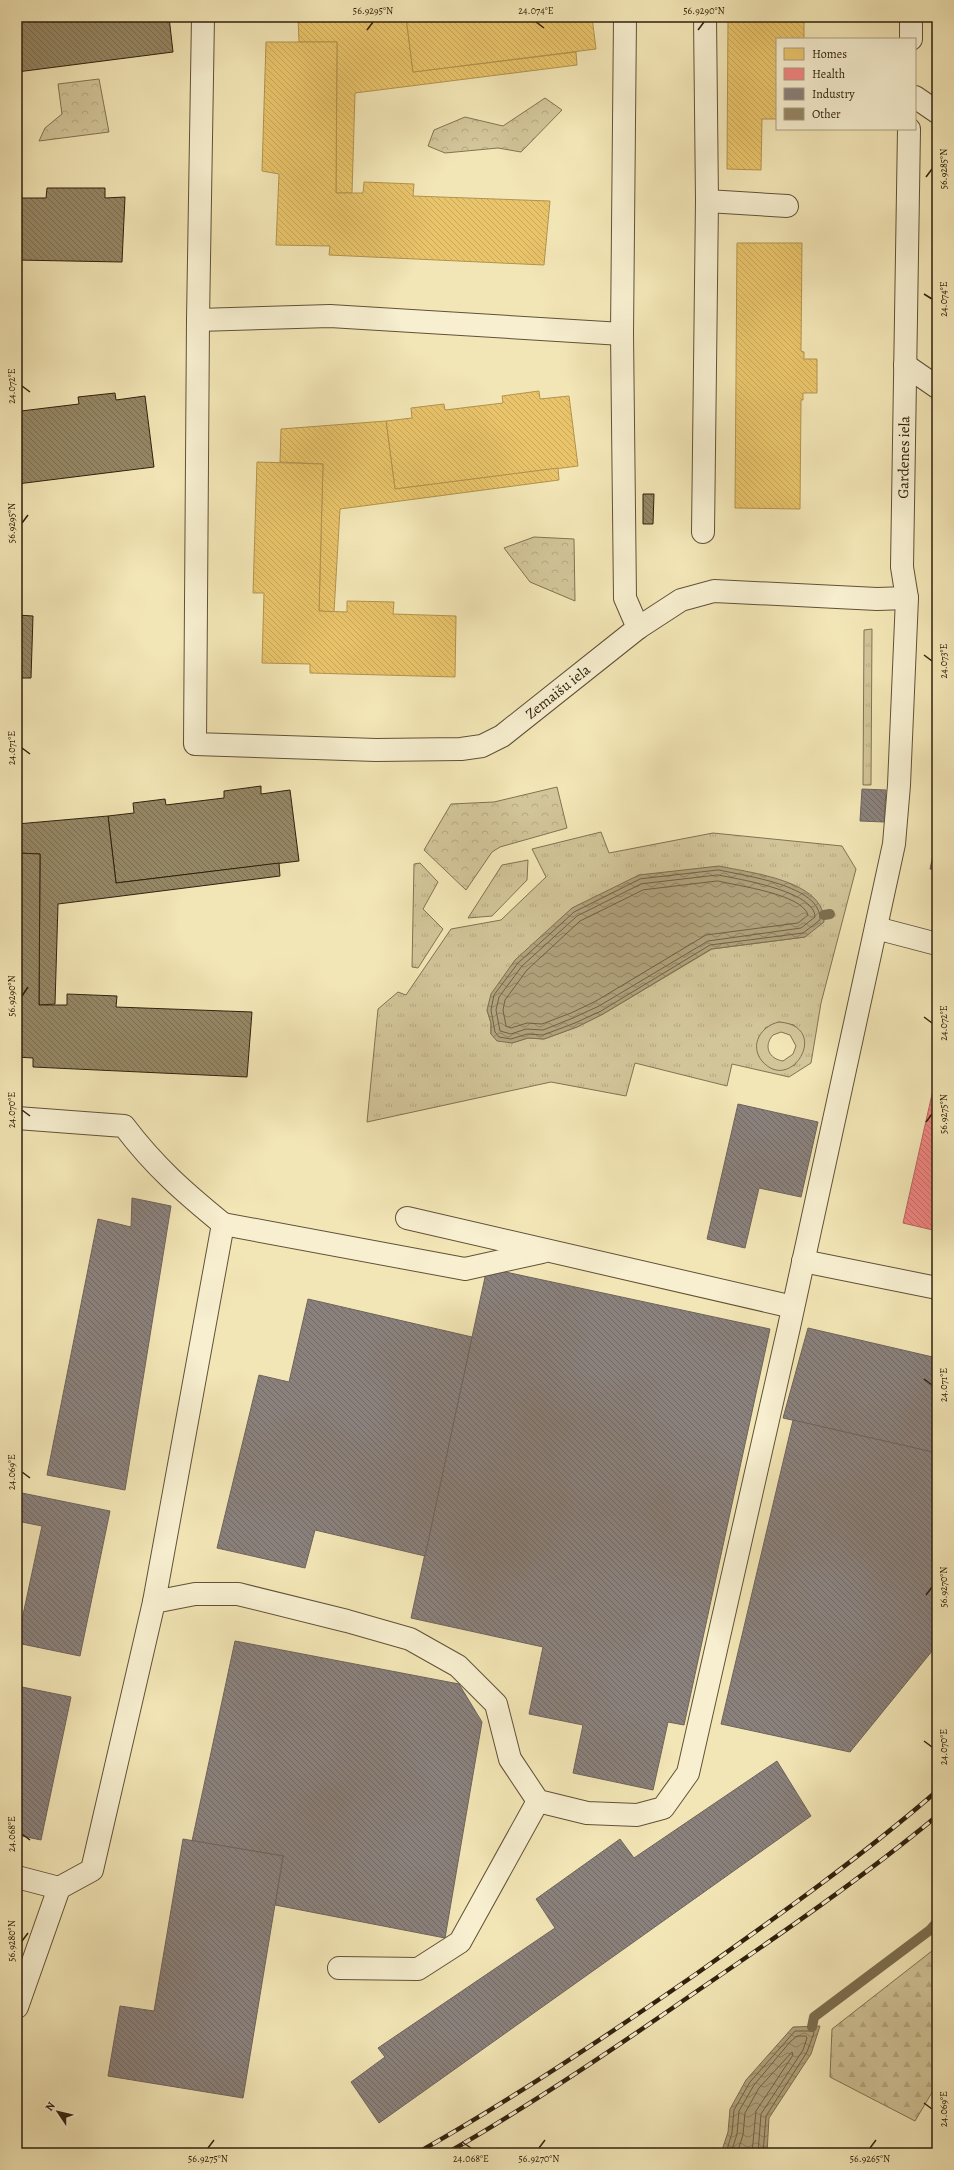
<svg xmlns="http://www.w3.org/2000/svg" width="954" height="2170" font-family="Alegreya,serif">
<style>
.grass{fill:url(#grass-tufts);stroke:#817353;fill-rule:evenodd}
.forest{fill:url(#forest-firs);stroke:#817353}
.park{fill:url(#park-crowns);stroke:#817353}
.garden{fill:#d2c599;stroke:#817353;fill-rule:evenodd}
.water{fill:url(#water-waves);stroke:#7d6f50}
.homes{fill:url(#homes-back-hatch);stroke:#b2934e}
.health{fill:url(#health-back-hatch);stroke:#b8665f}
.industry{fill:url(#industry-back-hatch);stroke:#6f645b}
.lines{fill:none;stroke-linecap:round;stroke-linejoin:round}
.shore{stroke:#706245;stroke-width:1}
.stream{stroke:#7d6f50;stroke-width:10}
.building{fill:url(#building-back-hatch);stroke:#30210d}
.minor-casing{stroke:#615237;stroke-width:24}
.minor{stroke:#f7efd0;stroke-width:22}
.rail-casing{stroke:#30210d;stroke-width:4.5}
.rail{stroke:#f7efd0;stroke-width:3;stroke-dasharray:9;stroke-linecap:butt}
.ticks{fill:none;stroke:#30210d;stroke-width:1.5}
.labels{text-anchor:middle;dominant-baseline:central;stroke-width:4;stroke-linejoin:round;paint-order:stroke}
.street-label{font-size:15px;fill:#30210d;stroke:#f7efd0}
.neatline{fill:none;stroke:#30210d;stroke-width:1.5}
.ticks-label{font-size:10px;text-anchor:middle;fill:#30210d}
</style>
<defs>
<pattern id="grass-tufts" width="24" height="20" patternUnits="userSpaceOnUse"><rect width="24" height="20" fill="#d2c599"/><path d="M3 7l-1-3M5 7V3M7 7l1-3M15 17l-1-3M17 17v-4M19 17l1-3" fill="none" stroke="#b5a983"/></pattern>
<pattern id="forest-firs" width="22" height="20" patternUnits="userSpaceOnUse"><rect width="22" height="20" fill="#d2c599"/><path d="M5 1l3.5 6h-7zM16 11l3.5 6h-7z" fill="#b5a983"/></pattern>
<pattern id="park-crowns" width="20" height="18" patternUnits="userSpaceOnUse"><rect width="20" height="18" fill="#d2c599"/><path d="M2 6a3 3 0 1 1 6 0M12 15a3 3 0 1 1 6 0" fill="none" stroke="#b5a983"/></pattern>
<pattern id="water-waves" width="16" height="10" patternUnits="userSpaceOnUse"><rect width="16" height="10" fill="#b1a37d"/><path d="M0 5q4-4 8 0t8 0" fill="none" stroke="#908465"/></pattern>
<pattern id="homes-back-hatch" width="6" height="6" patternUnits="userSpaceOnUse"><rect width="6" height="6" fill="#e9c46a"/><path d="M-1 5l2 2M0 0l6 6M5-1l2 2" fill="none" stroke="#c8a85b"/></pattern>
<pattern id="health-back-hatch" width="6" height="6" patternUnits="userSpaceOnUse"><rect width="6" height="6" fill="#f28482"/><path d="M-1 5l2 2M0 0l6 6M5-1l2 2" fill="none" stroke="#c46c69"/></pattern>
<pattern id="industry-back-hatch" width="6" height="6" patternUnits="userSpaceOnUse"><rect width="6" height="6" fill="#8a817c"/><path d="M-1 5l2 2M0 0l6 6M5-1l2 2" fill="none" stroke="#716964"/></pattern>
<pattern id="building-back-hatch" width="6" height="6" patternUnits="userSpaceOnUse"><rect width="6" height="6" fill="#958765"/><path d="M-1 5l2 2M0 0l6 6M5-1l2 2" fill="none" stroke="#7a6e52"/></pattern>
</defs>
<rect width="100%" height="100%" fill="#f3e6b6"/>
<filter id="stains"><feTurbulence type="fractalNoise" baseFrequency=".005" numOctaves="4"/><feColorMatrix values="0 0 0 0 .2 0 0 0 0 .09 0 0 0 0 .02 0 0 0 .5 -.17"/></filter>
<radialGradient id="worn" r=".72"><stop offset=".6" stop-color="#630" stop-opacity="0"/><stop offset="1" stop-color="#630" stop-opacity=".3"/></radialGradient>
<g class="grass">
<polygon points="872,629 871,785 863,785 864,630"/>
<path d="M 601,832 L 609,853 L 713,833 L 842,846 L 856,869 L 821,1003 L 811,1063 L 789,1077 L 732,1064 L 727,1086 L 635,1063 L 626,1096 L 551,1082 L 367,1122 L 378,1009 L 398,992 L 406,995 L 451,929 L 501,920 L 546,877 L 532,849 ZM 824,915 L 805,937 L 712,949 L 603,1014 L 577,1027 L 544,1039 L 528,1038 L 512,1043 L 491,1034 L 491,1023 L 487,1010 ZM 779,1022 L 794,1025 L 803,1037 L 795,1065 L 780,1070 L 765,1064 L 765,1028 Z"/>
<polygon points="528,860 527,880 492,916 468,918 502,865"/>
<polygon points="420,863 438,882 423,909 443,929 418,968 412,967 414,864"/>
</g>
<polygon class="forest" points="937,1947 937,2084 915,2121 830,2077 832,2029"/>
<g class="park">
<polygon points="99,79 109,132 39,141 45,128 62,114 58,84"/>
<polygon points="545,98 562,110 521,152 498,148 445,153 428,146 434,130 465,117 503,126"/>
<polygon points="534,537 574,539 575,601 530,582 504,548"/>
<polygon points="557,787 567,828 500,847 492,852 466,890 424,850 451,804 494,802"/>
</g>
<path class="garden" d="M 779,1022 C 832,1026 791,1095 762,1061 C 749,1045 761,1026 779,1022 ZM 781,1032 L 790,1035 L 796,1046 L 793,1054 L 783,1061 C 769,1059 763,1046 773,1035 Z"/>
<g class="water">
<path d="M 719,866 C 750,873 825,880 824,922 L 805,937 L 711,949 L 603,1014 L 577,1027 L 544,1039 L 528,1038 L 512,1043 L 497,1041 L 491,1034 L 491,1023 L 487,1010 L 491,994 L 515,960 L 572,908 L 639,875 Z"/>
<polygon points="820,2026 811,2054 769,2118 767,2153 722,2153 722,2150 728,2132 730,2109 746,2080 793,2027"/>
</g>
<g class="homes">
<polygon points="298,17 406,17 413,72 576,52 577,65 355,93 352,193 336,193 337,42 299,42"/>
<polygon points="406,17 592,17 596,49 413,72"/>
<polygon points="728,17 804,17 804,39 777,39 777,119 762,119 761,170 727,169"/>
<polygon points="266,42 337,42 336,193 363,193 364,182 414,184 413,196 550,201 544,265 329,255 330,246 276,245 279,174 262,171"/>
<polygon points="737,243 802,243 801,351 804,352 804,359 817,359 817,393 803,393 803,400 801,400 800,509 735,508"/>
<polygon points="539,391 540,399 569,396 578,466 395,489 386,421 412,418 411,408 444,404 445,410 503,403 502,396"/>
<polygon points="386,421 395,489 558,468 559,480 340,509 334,612 319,611 323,464 280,462 281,429"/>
<polygon points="257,462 323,464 319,611 347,612 347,601 394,602 393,614 456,616 455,677 310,673 310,664 262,663 264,593 253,593"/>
</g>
<polygon class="health" points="937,1072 937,1231 903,1223"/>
<g class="industry">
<polygon points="862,789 886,790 884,822 860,821"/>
<polygon points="937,837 937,870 930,869"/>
<polygon points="738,1104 818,1122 801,1197 759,1188 745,1248 707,1239"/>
<polygon points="132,1198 171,1206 125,1490 47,1475 98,1219 131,1227"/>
<polygon points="487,1268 770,1329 684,1725 668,1722 653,1790 573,1773 583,1725 529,1714 543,1647 411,1618"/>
<polygon points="308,1299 472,1337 425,1556 315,1530 305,1568 217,1548 259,1375 289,1382"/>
<polygon points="808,1328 937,1358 937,1453 783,1418"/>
<polygon points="793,1420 937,1453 937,1645 850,1752 721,1724"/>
<polygon points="17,1492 110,1511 80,1656 17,1643 42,1526 17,1521"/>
<polygon points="235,1641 459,1684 482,1722 445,1938 275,1905 283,1856 192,1841"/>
<polygon points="17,1686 71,1697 41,1840 17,1835"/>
<polygon points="777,1761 811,1816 379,2123 351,2082 385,2057 378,2048 555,1928 536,1899 620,1839 634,1858"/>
<polygon points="183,1839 283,1856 243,2098 108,2076 120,2006 154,2011"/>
</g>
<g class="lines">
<g class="shore">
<path d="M 719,870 C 744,876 822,885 820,920 L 803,933 L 710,945 L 601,1011 L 575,1023 L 543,1035 L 527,1034 L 511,1039 L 499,1037 L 495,1032 L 491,1010 L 494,995 L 518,963 L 574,912 L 640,879 Z"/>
<path d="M 718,875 C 738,879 815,891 815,917 L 801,928 L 708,941 L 599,1006 L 573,1018 L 543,1030 L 526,1029 L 511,1034 L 500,1031 L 496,1010 L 499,997 L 522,966 L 577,916 L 641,884 Z"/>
<path d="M 718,881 C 738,886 802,894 808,915 L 798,923 L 706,935 L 596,1001 L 571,1013 L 542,1024 L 527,1023 L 511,1028 L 506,1026 L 503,1010 L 505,1000 L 527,970 L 580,921 L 643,890 Z"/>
<polyline points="726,2153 732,2133 734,2110 750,2082 795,2031 813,2031 814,2033 807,2052 766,2116 763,2153"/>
<polyline points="731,2153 737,2134 739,2111 754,2085 790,2042 797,2036 806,2036 807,2038 803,2050 761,2114 758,2153"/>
<polyline points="737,2153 743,2135 745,2113 759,2088 792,2052 793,2055 756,2111 752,2153"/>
</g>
<g class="stream">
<polyline points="824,915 830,914"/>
<polyline points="812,2027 814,2017 930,1930 937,1922"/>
</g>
</g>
<g class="building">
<polygon points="17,17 169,17 173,52 17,72"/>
<polygon points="47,188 105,188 105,198 125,197 122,262 17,260 17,198 46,198"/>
<polygon points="115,393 116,400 145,396 154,467 17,484 17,406 20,406 21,411 79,404 78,397"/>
<polygon points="643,494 654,494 653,524 643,524"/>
<polygon points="17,615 33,616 31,678 17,678"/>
<polygon points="261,786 261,794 290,790 299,861 116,883 108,816 134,813 133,803 165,799 166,805 224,798 224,791"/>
<polygon points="108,816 116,883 279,863 280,876 58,904 55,1004 39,1005 40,854 17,853 17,824"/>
<polygon points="17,853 40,854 39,1005 67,1005 67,994 117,996 116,1007 252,1012 247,1077 33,1067 33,1058 17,1057"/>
</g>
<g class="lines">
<g class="minor-casing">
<g id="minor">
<path id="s1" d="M 203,17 L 198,320 L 195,744 L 376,750 L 461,749 L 482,746 L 502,736 L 638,628 L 681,600 L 714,591 L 877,599 L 907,598"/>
<polyline points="625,17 622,334 625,598 638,628"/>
<polyline points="705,17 707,201 787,206"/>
<polyline points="911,39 911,17"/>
<polyline points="915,97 937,112"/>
<polyline points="198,320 330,316 622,334"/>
<polyline points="905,365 937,387"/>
<polyline points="703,532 707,201"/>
<polyline points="876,928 937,944"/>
<path d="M 17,1118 L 124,1126 C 155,1167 184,1192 223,1224 L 154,1602"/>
<polyline points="407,1218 793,1307"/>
<polyline points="223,1224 465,1269 542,1252"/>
<polyline points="803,1261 937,1288"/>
<polyline points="17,1877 59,1888"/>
<polyline points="339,1968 418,1969 460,1942 538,1801"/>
<path id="s2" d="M 17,2007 L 59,1888 L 92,1870 L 154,1602 L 195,1594 L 238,1594 L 347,1621 L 410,1639 L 458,1666 L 496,1704 L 510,1759 L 538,1801 L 587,1813 L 637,1815 L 663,1808 L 688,1773 L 789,1327 L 894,844 L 899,785 L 907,598 L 902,567 L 909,129"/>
</g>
</g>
<use href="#minor" class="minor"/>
<g class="rail-casing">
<g id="rail">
<path d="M 417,2153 C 513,2099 605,2037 696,1974 C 778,1916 861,1857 937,1791"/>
<path d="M 447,2153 C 534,2103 618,2046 700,1989 C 781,1934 862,1878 937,1816"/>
</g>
</g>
<use href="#rail" class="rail"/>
</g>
<path class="ticks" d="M 536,22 L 544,28M 367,30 L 373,22M 698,30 L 704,22M 926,177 L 932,169M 924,294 L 932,299M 22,386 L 30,392M 22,523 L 28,515M 924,655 L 932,661M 22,748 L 30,754M 22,996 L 28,987M 924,1017 L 932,1023M 22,1110 L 30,1116M 926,1122 L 932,1114M 924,1379 L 932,1385M 22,1472 L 30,1478M 926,1595 L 932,1587M 924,1741 L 932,1747M 22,1834 L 30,1840M 22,1941 L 28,1933M 924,2103 L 932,2109M 462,2142 L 471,2148M 208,2148 L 214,2140M 539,2148 L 545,2140M 870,2148 L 876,2140"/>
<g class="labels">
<g class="street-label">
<text stroke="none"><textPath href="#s2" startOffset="2427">Gardenes iela</textPath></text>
<text stroke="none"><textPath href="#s1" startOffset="1108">Zemaišu iela</textPath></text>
</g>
</g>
<rect width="954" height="2170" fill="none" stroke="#f3e6b6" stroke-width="44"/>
<rect x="776" y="38" width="140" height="92" fill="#f7efd0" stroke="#a79d82"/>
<rect x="784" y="48" width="20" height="12" fill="#e9c46a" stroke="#a79d82"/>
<text x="812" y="58" font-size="12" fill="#30210d">Homes</text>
<rect x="784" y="68" width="20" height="12" fill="#f28482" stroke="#a79d82"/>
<text x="812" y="78" font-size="12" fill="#30210d">Health</text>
<rect x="784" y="88" width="20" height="12" fill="#8a817c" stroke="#a79d82"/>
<text x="812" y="98" font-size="12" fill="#30210d">Industry</text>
<rect x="784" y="108" width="20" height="12" fill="#958765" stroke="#a79d82"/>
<text x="812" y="118" font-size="12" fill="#30210d">Other</text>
<g transform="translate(58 2112) rotate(305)" stroke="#f7efd0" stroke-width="3" paint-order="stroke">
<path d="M0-3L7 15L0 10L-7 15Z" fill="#30210d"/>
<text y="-6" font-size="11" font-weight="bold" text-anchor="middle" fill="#30210d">N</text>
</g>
<rect x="22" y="22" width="910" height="2126" class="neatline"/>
<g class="ticks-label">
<text x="373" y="14">56.9295°N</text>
<text x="536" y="14">24.074°E</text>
<text x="704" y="14">56.9290°N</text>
<text transform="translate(943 169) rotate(-90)" y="4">56.9285°N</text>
<text transform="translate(943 299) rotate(-90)" y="4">24.074°E</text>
<text transform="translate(11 386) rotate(-90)" y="4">24.072°E</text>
<text transform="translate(11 523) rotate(-90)" y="4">56.9295°N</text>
<text transform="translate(943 661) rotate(-90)" y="4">24.073°E</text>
<text transform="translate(11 748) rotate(-90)" y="4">24.071°E</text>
<text transform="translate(11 996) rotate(-90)" y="4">56.9290°N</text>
<text transform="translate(943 1023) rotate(-90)" y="4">24.072°E</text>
<text transform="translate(11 1110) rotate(-90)" y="4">24.070°E</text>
<text transform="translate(943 1114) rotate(-90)" y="4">56.9275°N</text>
<text transform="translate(943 1385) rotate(-90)" y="4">24.071°E</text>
<text transform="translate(11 1472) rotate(-90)" y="4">24.069°E</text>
<text transform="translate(943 1587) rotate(-90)" y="4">56.9270°N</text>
<text transform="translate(943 1747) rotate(-90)" y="4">24.070°E</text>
<text transform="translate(11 1834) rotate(-90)" y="4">24.068°E</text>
<text transform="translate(11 1941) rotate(-90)" y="4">56.9280°N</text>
<text transform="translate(943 2109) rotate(-90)" y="4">24.069°E</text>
<text x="208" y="2162">56.9275°N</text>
<text x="471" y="2162">24.068°E</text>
<text x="539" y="2162">56.9270°N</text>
<text x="870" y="2162">56.9265°N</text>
</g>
<rect width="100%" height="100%" filter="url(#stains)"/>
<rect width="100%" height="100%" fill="url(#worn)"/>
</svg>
